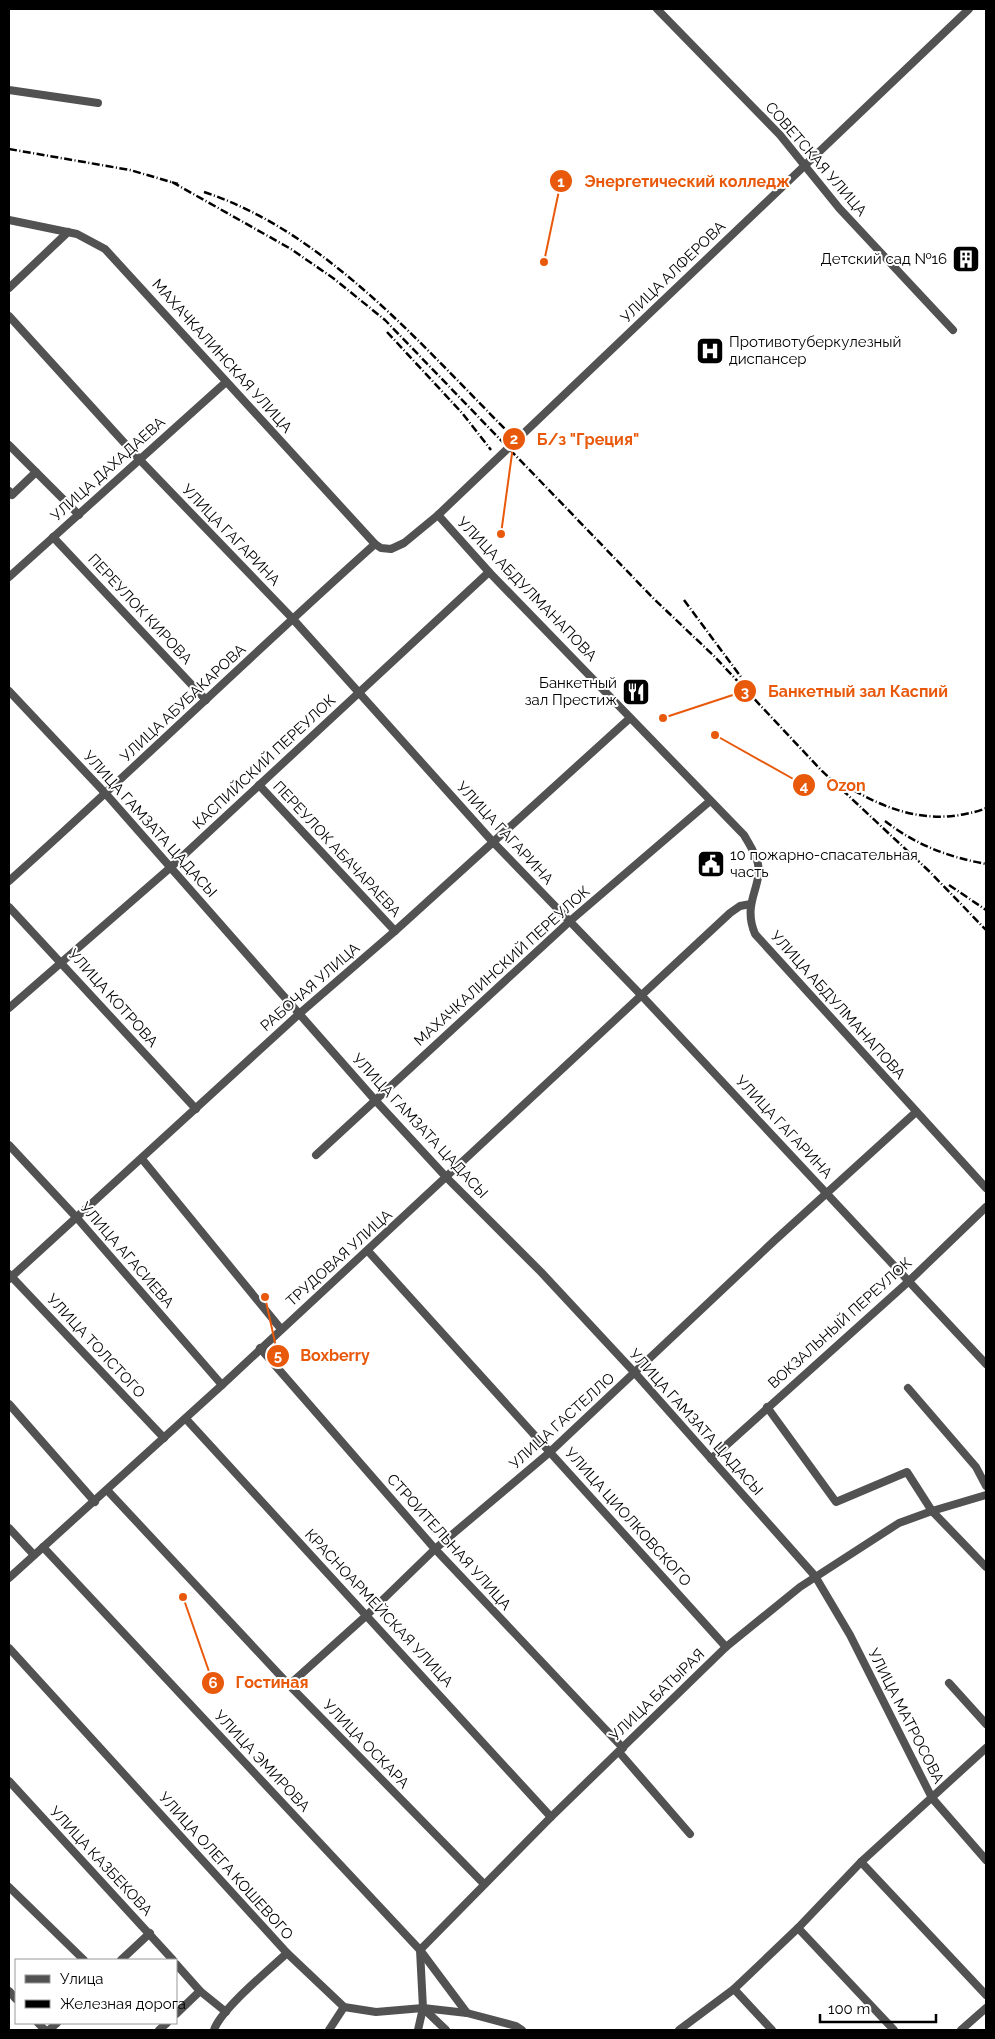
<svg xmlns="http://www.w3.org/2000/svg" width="995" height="2039" font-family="Raleway,sans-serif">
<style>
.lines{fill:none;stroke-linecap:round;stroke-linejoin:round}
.street{stroke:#525252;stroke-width:8}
.rail{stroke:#000;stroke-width:2.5;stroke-dasharray:8 2.5 1 2.5;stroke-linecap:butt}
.labels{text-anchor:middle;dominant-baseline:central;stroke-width:4;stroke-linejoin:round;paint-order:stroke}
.street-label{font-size:15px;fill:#000;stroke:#fff}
.poi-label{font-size:15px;fill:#000;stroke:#fff;text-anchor:end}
.leader{fill:none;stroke:#e8590c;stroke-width:2}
.callout-dot{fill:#e8590c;stroke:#fff;stroke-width:2}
.mark-label{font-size:15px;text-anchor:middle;font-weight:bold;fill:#fff}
.callout-label{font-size:16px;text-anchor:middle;font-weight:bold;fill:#e8590c;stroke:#fff;stroke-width:4;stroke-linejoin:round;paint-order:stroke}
</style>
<rect width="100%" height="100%" fill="#fff"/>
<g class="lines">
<g class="street">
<polyline points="657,9 780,135 839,208 953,330"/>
<polyline points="9,90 98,103"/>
<polyline points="9,220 77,234 105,249 375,544 381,548 391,549 404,543 438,515 969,9"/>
<polyline points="9,288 68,232"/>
<polyline points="9,316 139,459 292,618 492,841 642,996 986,1364"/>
<polyline points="9,445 79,515"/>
<polyline points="9,491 12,495 36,472"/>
<path d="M 438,515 L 489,572 L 744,835 C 749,844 756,854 758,864 C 762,888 742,903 755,934 L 986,1188"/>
<polyline points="53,537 206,700"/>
<polyline points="9,577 226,382"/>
<polyline points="9,691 106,794 375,1100 447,1178 541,1272 635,1373 815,1576 850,1635 932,1798 986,1860"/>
<polyline points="259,785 395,931"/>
<path d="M 9,881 C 133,770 251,655 375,544"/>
<polyline points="9,907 196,1109"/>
<polyline points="9,1008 171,867 489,572"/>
<polyline points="9,1145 77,1218 222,1385"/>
<polyline points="316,1155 570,921 710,801"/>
<polyline points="142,1159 281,1329"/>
<polyline points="368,1251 726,1647"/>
<polyline points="9,1274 164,1438"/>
<polyline points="9,1279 299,1014 395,931 630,718"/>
<polyline points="260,1348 435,1549 623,1748"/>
<polyline points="908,1388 976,1467 986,1486"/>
<polyline points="9,1404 95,1502"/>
<polyline points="767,1407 836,1502 907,1472 932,1511 986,1567"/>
<polyline points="186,1419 551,1817"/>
<polyline points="711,1459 908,1282 986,1207"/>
<polyline points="107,1490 289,1685 484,1884"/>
<polyline points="9,1528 34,1555"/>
<polyline points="43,1547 420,1950 467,2013 516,2026 522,2030"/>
<polyline points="9,1578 222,1385 730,913 740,906 751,904"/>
<polyline points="9,1648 287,1953 344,2007 376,2012 423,2008 467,2013"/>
<polyline points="949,1683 986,1724"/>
<polyline points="289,1685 367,1615 435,1549 550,1452 774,1241 916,1112"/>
<polyline points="619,1752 690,1834"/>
<polyline points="9,1781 173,1960"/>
<polyline points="861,1862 986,1995"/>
<polyline points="9,1887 84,1960"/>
<polyline points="798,1928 894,2030"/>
<polyline points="121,1960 150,1933"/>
<polyline points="176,1964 200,1991 226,2012"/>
<polyline points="734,1989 772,2030"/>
<polyline points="9,1991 16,1999"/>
<polyline points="423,2008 446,2030"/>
<polyline points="176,2014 200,1991"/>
<polyline points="38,2023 45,2030"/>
<polyline points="49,2030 57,2023"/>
<polyline points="159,2030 167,2023"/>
<path d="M 214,2030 C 221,2009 269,1970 287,1953"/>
<polyline points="329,2030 344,2007"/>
<polyline points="418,2030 423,2008 420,1950 551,1817 726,1647 800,1587 899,1523 932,1511 986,1495"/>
<polyline points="679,2030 734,1989 798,1928 861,1862 986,1748"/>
<polyline points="961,2030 986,2008"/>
</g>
<g class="rail">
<polyline points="9,149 130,170 178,184"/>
<polyline points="172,182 291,249 333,278 385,320 654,599 714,656 821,770 930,872 986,930"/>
<path d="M 204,192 C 326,232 422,346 511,435"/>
<polyline points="387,332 463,414 491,450"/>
<polyline points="684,600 741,677"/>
<polyline points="985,687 986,687"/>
<path d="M 842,783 C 878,806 917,822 960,815 C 969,813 978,812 986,808"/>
<path d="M 885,821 C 916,845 948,857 986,864"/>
<polyline points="949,885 986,910"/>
</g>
</g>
<defs>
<g id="building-square" transform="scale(1.4375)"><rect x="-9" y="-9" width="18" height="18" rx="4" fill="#000" stroke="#fff"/><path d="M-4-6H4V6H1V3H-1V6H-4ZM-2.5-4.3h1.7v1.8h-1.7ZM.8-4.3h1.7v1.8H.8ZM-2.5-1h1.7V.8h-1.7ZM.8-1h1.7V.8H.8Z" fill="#fff"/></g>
<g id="hospital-square" transform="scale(1.4375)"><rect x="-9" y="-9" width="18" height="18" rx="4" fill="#000" stroke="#fff"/><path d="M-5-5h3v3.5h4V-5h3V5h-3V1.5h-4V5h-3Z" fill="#fff"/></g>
<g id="restaurant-square" transform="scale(1.4375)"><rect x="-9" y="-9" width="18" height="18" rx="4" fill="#000" stroke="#fff"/><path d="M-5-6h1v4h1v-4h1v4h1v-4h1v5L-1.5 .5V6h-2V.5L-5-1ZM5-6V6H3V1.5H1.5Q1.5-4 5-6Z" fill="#fff"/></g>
<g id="civic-square" transform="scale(1.4375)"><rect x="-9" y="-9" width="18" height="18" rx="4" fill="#000" stroke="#fff"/><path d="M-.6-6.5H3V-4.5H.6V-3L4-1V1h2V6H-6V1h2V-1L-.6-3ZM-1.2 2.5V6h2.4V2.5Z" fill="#fff"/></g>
</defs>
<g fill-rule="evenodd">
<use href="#building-square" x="966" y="259"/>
<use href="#hospital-square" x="710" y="351"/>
<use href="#restaurant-square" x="636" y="692"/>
<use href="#civic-square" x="711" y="864"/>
</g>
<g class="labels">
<g class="street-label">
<text transform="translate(816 159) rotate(49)">СОВЕТСКАЯ УЛИЦА</text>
<text transform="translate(673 272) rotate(-44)">УЛИЦА АЛФЕРОВА</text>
<text transform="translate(222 356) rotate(48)">МАХАЧКАЛИНСКАЯ УЛИЦА</text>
<text transform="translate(108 469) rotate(-42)">УЛИЦА ДАХАДАЕВА</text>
<text transform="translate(231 535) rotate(46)">УЛИЦА ГАГАРИНА</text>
<text transform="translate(527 589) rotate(46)">УЛИЦА АБДУЛМАНАПОВА</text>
<text transform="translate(140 609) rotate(47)">ПЕРЕУЛОК КИРОВА</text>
<text transform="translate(183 703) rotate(-43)">УЛИЦА АБУБАКАРОВА</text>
<text transform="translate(264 762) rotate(-43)">КАСПИЙСКИЙ ПЕРЕУЛОК</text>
<text transform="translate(150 824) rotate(48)">УЛИЦА ГАМЗАТА ЦАДАСЫ</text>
<text transform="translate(505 833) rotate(47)">УЛИЦА ГАГАРИНА</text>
<text transform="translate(337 849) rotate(47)">ПЕРЕУЛОК АБАЧАРАЕВА</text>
<text transform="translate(502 966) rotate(-42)">МАХАЧКАЛИНСКИЙ ПЕРЕУЛОК</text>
<text transform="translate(310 987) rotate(-41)">РАБОЧАЯ УЛИЦА</text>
<text transform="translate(113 998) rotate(48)">УЛИЦА КОТРОВА</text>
<text transform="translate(838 1005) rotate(48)">УЛИЦА АБДУЛМАНАПОВА</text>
<text transform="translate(420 1126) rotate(47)">УЛИЦА ГАМЗАТА ЦАДАСЫ</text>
<text transform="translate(784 1127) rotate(47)">УЛИЦА ГАГАРИНА</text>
<text transform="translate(127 1255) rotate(49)">УЛИЦА АГАСИЕВА</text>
<text transform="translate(339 1258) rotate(-42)">ТРУДОВАЯ УЛИЦА</text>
<text transform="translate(840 1323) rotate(-42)">ВОКЗАЛЬНЫЙ ПЕРЕУЛОК</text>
<text transform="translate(96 1346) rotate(47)">УЛИЦА ТОЛСТОГО</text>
<text transform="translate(562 1421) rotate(-42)">УЛИЦА ГАСТЕЛЛО</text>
<text transform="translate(696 1422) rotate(48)">УЛИЦА ГАМЗАТА ЦАДАСЫ</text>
<text transform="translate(628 1517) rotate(48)">УЛИЦА ЦИОЛКОВСКОГО</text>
<text transform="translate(449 1542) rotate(48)">СТРОИТЕЛЬНАЯ УЛИЦА</text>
<text transform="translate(379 1608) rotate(47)">КРАСНОАРМЕЙСКАЯ УЛИЦА</text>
<text transform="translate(657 1695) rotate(-44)">УЛИЦА БАТЫРАЯ</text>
<text transform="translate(906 1716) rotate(63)">УЛИЦА МАТРОСОВА</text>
<text transform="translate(366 1744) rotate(46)">УЛИЦА ОСКАРА</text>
<text transform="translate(262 1761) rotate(47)">УЛИЦА ЭМИРОВА</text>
<text transform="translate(101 1861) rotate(47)">УЛИЦА КАЗБЕКОВА</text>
<text transform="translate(226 1866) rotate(48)">УЛИЦА ОЛЕГА КОШЕВОГО</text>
</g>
<g class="poi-label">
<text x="947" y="259">Детский сад №16</text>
<text x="729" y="342" text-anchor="start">Противотуберкулезный<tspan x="729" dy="17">диспансер</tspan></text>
<text x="617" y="683">Банкетный<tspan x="617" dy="17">зал Престиж</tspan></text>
<text x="730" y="855" text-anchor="start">10 пожарно-спасательная<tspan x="730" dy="17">часть</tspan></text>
</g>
</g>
<path class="leader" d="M544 262L561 181M501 534L514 439M663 718L745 691M715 735L804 785M265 1297L278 1356M183 1597L213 1683"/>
<g class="callout-dot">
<circle cx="544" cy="262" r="5"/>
<circle cx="501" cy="534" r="5"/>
<circle cx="663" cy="718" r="5"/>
<circle cx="715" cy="735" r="5"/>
<circle cx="265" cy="1297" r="5"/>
<circle cx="183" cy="1597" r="5"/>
<circle cx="561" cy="181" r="12"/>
<circle cx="514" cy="439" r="12"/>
<circle cx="745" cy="691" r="12"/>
<circle cx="804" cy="785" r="12"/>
<circle cx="278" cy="1356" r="12"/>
<circle cx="213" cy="1683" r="12"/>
</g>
<g class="mark-label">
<text x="561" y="187">1</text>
<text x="514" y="444">2</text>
<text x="745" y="697">3</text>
<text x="804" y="791">4</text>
<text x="278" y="1361">5</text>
<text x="213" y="1688">6</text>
</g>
<g class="callout-label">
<text x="687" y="187">Энергетический колледж</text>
<text x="588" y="445">Б/з "Греция"</text>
<text x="858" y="697">Банкетный зал Каспий</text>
<text x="846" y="791">Ozon</text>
<text x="335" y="1361">Boxberry</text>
<text x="272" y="1688">Гостиная</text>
</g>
<rect width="995" height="2039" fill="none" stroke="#000000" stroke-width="20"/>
<rect x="15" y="1959" width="162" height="65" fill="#ffffff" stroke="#999999"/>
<rect x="25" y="1975" width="25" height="8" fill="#525252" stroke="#999999"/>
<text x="60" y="1984" font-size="15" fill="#000000">Улица</text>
<rect x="25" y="2000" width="25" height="8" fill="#000000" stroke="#999999"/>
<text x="60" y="2009" font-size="15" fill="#000000">Железная дорога</text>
<path d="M820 2014v8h116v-8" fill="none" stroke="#000000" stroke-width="2.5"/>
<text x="828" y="2014" font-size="15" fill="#000000" stroke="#ffffff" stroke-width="4" paint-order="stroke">100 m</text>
</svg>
